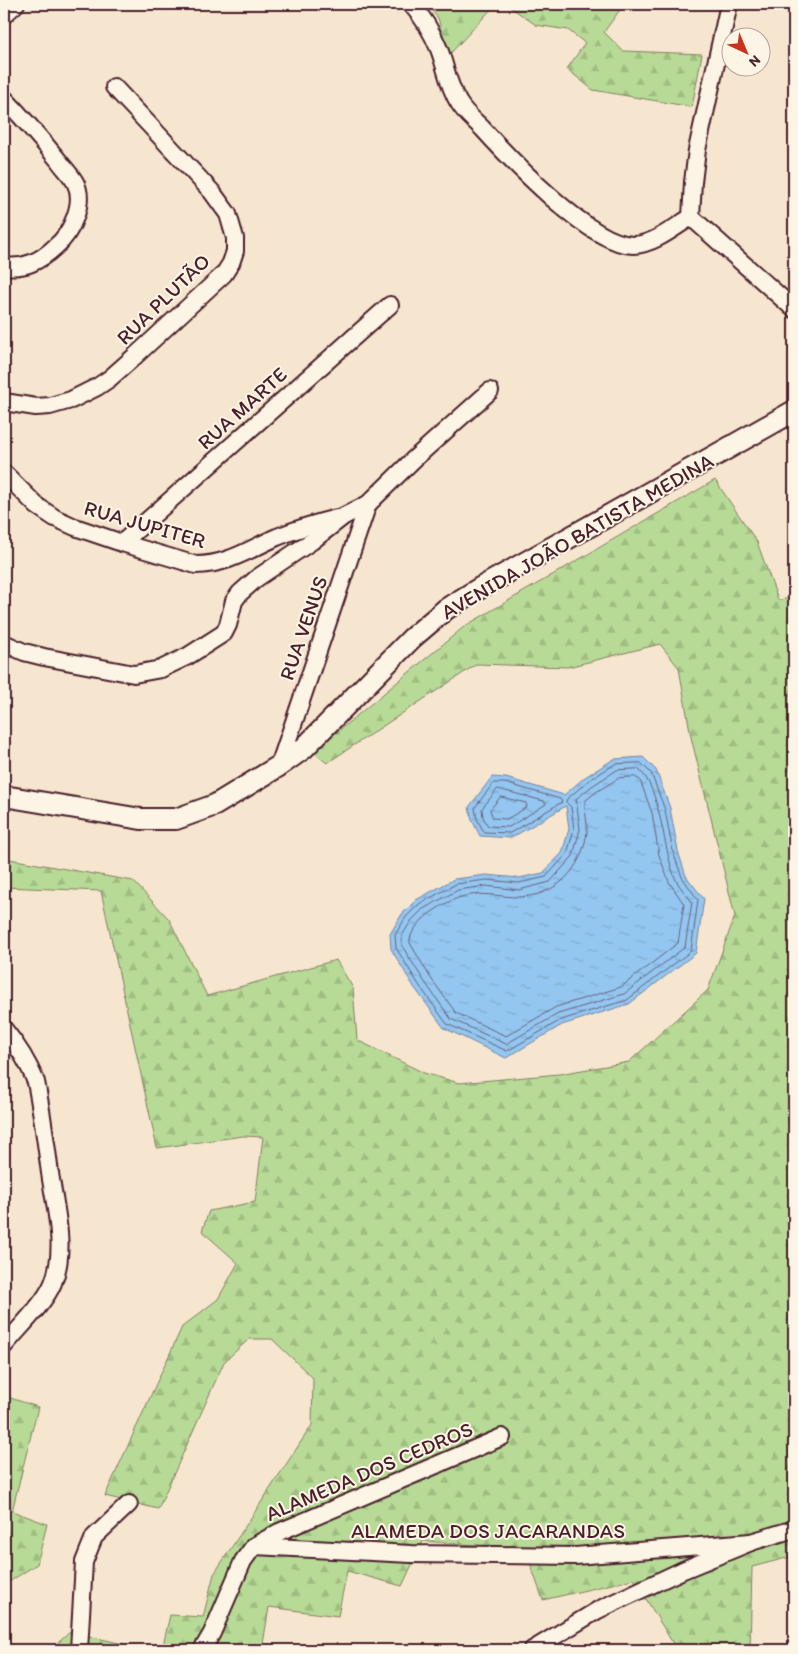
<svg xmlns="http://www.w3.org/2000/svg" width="798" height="1654" font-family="Itim,sans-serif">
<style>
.forest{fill:url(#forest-firs);stroke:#807d60}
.water{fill:url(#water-ripples);stroke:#7683a1}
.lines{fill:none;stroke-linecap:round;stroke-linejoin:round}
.shore{stroke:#67627a;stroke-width:1}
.minor-casing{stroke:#4a1f2b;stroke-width:20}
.major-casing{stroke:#4a1f2b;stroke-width:24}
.minor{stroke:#fcf5e5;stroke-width:16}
.major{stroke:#fcf5e5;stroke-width:20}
.labels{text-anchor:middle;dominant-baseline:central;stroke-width:4;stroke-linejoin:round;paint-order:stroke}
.street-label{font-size:21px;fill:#4a1f2b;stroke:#fcf5e5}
</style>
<defs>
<pattern id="forest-firs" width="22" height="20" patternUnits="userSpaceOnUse" patternTransform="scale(1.25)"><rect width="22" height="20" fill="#b7db96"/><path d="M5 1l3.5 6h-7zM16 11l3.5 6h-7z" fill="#9fbc81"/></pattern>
<pattern id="water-ripples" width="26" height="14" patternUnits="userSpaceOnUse" patternTransform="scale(1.25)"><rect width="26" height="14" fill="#93c6f0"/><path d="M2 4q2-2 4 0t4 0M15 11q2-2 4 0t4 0" fill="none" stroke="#80aace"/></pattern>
</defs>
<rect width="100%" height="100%" fill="#f7e6cf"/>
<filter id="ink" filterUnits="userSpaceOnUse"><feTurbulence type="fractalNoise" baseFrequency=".02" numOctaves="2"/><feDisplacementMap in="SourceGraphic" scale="10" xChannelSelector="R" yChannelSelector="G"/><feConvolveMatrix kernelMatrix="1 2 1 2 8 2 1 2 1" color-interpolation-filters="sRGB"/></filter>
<g filter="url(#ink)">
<g class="forest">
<polygon points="426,4 496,4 448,56 438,18"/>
<polygon points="506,4 624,4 604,32 623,51 702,54 692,107 593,90 567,69 585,43 568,30 536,25"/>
<polygon points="715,480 757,542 778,600 794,598 794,1556 752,1567 750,1650 677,1650 634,1579 543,1600 525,1549 423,1541 402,1586 347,1571 338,1616 269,1607 262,1650 162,1650 170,1615 203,1617 214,1574 312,1425 313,1378 272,1339 249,1339 224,1362 158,1509 105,1496 182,1327 218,1299 238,1263 202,1231 209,1211 255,1202 263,1137 243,1136 157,1148 101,891 4,887 4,858 133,881 169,919 207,996 336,960 353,988 357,1040 424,1073 459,1083 559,1074 629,1062 708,990 735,916 691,737 679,668 660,644 568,667 477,664 327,763 313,752 465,626"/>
<polygon points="4,1396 38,1407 12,1511 47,1524 37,1564 4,1585"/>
<polygon points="70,1632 151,1650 50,1650"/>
</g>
<polygon class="water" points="643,757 656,770 670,808 678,851 686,876 704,899 696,953 629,1004 562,1025 506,1058 444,1028 414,987 391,949 390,934 402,914 416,900 454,879 486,875 519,878 543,873 562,853 569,829 566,806 511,838 480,836 472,820 469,807 492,777 506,778 564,795 585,777 614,759"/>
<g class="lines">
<g class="shore">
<polygon points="641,763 651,773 665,810 673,852 682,877 698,900 691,951 627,1000 561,1020 507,1051 447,1024 419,985 396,948 395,935 406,917 419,904 456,884 486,880 519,883 546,877 567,854 574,829 571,807 566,802 567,799 588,781 615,764"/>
<path d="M 638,769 C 661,785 663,853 676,880 C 680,888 687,895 692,902 L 685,947 L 624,994 L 558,1014 L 506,1044 L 451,1019 L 424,981 L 402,946 L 402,936 L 411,921 L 423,909 L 458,890 L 486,886 L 519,890 L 550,882 L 573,856 L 580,829 L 576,799 L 592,786 L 617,770 Z"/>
<path d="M 635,777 L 640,780 L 652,813 L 659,855 L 669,882 L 684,904 L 678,943 L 621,987 L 556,1007 L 506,1036 L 456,1013 L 430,977 L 410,943 C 409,935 416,927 422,920 C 430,912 450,900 461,897 C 481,891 499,897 519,897 C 557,896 582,869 587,832 C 588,822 584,811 585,801 L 596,792 L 619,778 Z"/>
<polygon points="494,783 505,783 560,799 562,802 510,833 484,832 477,819 475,808"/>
<polygon points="498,789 544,801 546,804 509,827 488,826 483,817 482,809"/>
<polygon points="501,797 526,803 527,807 507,819 493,818 490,810"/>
</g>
<g class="minor-casing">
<g id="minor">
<path d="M 411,4 C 423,17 432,32 439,49 C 446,67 448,86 459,103 C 464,112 474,120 482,128 C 510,159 591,245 633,245 C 653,245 675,227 691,217 L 693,182 L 697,150 L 729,4"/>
<polyline points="4,15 16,4"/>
<path d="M 4,98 C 23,118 41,139 59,161 C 64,168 71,175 75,182 C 86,202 71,234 55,247 C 40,261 25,269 4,266"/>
<polyline points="691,217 794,309"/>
<polyline points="4,402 36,407 50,406 71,400 97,387 109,379 134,357 224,274 231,263 235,251 235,238 228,214 212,192 114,87"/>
<path d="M 4,473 L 37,506 L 55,518 L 75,527 L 122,543 L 196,565 C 227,565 250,549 277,537 C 297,529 316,523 337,518"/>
<polyline points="122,543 390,305"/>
<polyline points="4,643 24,652 44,657 134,674 161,669 188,656 224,633 228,625 234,601 240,593 257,578 312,541 344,516 368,504 414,459 490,391"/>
<polyline points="279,766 368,504"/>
<path d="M 4,1029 C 18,1046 28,1062 36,1082 C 42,1112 46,1143 50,1173 C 55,1208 67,1249 53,1283 C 45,1303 18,1329 4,1346"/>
<polyline points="254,1546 411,1554 575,1556 751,1542"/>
<polyline points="79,1650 84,1562 94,1537 129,1504"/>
<polyline points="202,1650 212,1633 243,1561 254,1546 279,1532 502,1437"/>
<polyline points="532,1650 598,1610 683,1570 751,1542 794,1529"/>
</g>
</g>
<g class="major-casing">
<polyline id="major" points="4,796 141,819 176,819 215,805 279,766 303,749 412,638 446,609 480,588 794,411"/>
</g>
<use href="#minor" class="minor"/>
<use href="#major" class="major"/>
</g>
</g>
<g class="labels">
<g class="street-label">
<text transform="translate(163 299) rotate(-44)">RUA PLUTÃO</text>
<text transform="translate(242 408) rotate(-42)">RUA MARTE</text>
<text transform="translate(145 524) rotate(16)">RUA JUPITER</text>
<text transform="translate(577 536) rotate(-30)">AVENIDA JOÃO BATISTA MEDINA</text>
<text transform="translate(303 628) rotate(-71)">RUA VENUS</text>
<text transform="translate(369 1471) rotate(-23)">ALAMEDA DOS CEDROS</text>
<text x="488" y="1530">ALAMEDA DOS JACARANDAS</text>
</g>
</g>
<rect width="798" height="1654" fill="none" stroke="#fcf5e5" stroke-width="20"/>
<rect x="10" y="10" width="778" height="1634" fill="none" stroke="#4a1f2b" stroke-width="2" filter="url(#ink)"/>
<g transform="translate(746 52) rotate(136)"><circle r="24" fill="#fcf5e5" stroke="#b59f9b"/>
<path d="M0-4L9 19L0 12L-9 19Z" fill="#c8321e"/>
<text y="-8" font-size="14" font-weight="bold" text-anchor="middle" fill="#4a1f2b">N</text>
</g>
</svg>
